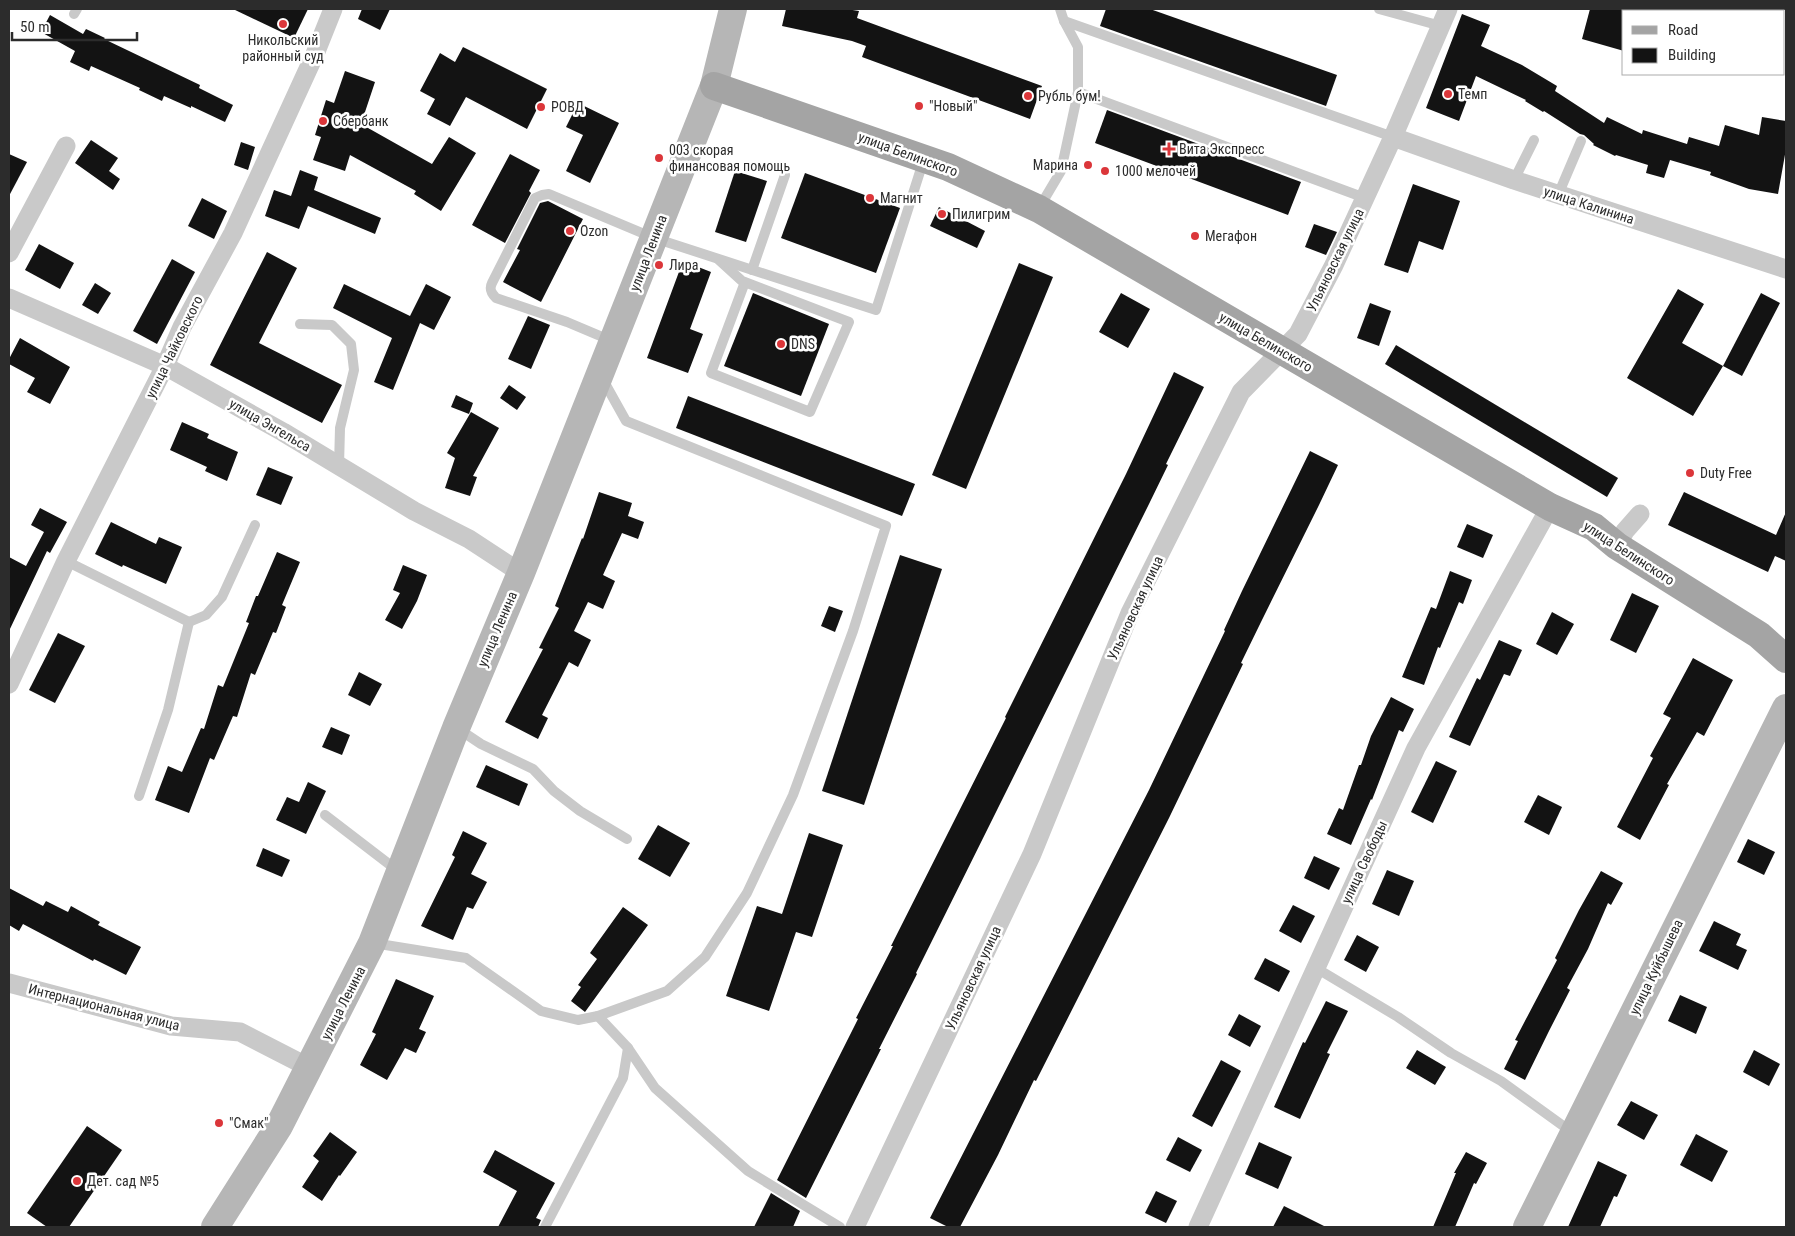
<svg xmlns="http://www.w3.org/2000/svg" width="1795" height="1236" font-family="'Roboto Condensed',sans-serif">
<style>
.building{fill:#131313}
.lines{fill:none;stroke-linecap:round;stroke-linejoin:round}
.lane{stroke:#c9c9c9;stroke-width:10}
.street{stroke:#c9c9c9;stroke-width:19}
.secondary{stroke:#b6b6b6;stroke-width:28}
.primary{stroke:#a4a4a4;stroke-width:28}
.poi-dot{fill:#db363a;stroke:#fff;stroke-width:2}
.labels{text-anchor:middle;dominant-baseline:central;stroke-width:5;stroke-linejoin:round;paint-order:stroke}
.poi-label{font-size:14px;fill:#2c2c2c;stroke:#fff;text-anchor:start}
.street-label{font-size:14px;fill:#2c2c2c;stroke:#fff}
</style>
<rect width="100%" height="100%" fill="#fff"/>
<g class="building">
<polygon points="233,9 308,9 294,38"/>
<polygon points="362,9 390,9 380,30 358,19"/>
<polygon points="786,9 846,9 859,11 857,18 1042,86 1030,119 862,57 866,46 852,41 782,26"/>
<polygon points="1106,9 1150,9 1337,75 1326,106 1100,26"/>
<polygon points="1590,9 1624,9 1624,51 1582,39"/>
<polygon points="1462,14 1490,25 1481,46 1522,65 1557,86 1555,91 1604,123 1607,117 1642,134 1643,130 1687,144 1689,137 1719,146 1725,125 1759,135 1762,117 1786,121 1786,149 1778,194 1749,189 1710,175 1711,172 1670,160 1664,178 1646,173 1648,165 1616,155 1615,156 1593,145 1594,144 1584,135 1580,134 1544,111 1543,112 1525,101 1526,100 1476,76 1459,121 1426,108"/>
<polygon points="50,15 83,34 86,29 105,38 104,39 200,85 199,88 233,105 225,122 191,106 191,108 164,96 162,101 139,90 140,88 91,66 89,71 70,62 75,51 41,32"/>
<polygon points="463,47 547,89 527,129 466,97 450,126 427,114 435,99 420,91 440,53 455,62"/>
<polygon points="345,71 375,82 361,124 432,164 449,137 476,153 441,211 414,194 416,191 350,155 345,171 313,160 321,137 315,135 326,100 334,103"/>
<polygon points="578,103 619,123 590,183 566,171 583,135 566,127"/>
<polygon points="1107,110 1301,182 1288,215 1095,143"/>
<polygon points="91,140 118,158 109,171 120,179 113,190 75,163"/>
<polygon points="241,142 255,147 248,170 234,165"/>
<polygon points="9,154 27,162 9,196"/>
<polygon points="510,154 540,170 529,191 531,193 505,243 472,225"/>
<polygon points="300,170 318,177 314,190 381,218 375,234 308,206 299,229 265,216 274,190 291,196"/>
<polygon points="735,171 767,181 746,242 715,232"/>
<polygon points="805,173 900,208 876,273 781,238"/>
<polygon points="1413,184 1460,201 1443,250 1419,241 1408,273 1384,265"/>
<polygon points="202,198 227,211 214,239 188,226"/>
<polygon points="548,201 583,219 541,302 503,282 520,250 517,249 540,203"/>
<polygon points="939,207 985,231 977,248 930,226"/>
<polygon points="1314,224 1337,232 1326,255 1305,247"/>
<polygon points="39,244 74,263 60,289 25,270"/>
<polygon points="267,252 297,268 259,343 342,385 322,423 210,365"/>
<polygon points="172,259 195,272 157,344 133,331"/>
<polygon points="683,261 711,272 690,329 703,334 688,373 647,358"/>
<polygon points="1019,263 1053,277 966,489 932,475"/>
<polygon points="95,283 111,293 98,314 82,305"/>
<polygon points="344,284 410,316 426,284 451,297 434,330 420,323 393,390 374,382 392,338 333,308"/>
<polygon points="1678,289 1704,304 1682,343 1723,366 1693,416 1627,378"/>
<polygon points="753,293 829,324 801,396 724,366"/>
<polygon points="1121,293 1150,309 1128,348 1099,332"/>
<polygon points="1761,293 1780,303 1742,376 1723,366"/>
<polygon points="1370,303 1391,311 1379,346 1357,338"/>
<polygon points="528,316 550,325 531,369 508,359"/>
<polygon points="20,338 70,367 50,404 27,392 35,378 9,364 9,359"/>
<polygon points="1396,345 1618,478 1607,497 1385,364"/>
<polygon points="1174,372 1204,387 1166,464 1168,465 1149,504 916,973 917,974 879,1049 881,1049 806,1198 777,1180 858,1019 856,1018 893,946 891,946 1006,718 1005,717 1126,474"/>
<polygon points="509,385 526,397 517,410 500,398"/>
<polygon points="456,395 473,403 469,414 451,407"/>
<polygon points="688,396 915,484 902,516 676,428"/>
<polygon points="471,412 499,428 473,476 477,477 470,496 445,488 455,458 447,453"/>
<polygon points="182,422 209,434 207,438 238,452 227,481 205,471 207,467 170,450"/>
<polygon points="1310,451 1338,465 1319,505 1261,622 1241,663 1243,664 1169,818 1036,1081 1034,1080 998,1155 960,1227 948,1227 930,1218 1149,790 1225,631 1224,630 1242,591"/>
<polygon points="268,467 293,477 281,505 256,495"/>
<polygon points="599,492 632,503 628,516 644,522 638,539 622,533 603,575 615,581 603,609 588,602 574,631 591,640 578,667 569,662 542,715 548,718 538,739 505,722 543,649 539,648 559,608 555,606 582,538 583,539"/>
<polygon points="1684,492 1776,535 1786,512 1786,561 1775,556 1768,572 1668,525"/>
<polygon points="40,508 67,522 50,553 47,551 9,631 9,557 26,566 44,532 31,525"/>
<polygon points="111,522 156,544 159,537 182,547 166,584 123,565 122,567 95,554"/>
<polygon points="1467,524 1493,535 1483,558 1457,547"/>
<polygon points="277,552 300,562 282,605 286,607 276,633 273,632 255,675 251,673 237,717 233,716 214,760 210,758 189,813 155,800 168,766 182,772 201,728 204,729 218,685 223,687 249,623 246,622 256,596 258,596"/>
<polygon points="900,555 942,569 864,805 822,791"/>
<polygon points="403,565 427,575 417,601 402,629 385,620 400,593 393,590"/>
<polygon points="1450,571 1472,580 1463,604 1459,602 1440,648 1438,647 1424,685 1402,677 1431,607 1436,609"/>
<polygon points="1632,593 1659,606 1636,653 1610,640"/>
<polygon points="829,606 843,611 835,632 821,626"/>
<polygon points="1552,612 1574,624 1557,655 1536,644"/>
<polygon points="58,633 85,646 55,703 29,690"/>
<polygon points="1499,640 1522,650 1510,676 1504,674 1470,746 1449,737 1477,678 1480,680"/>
<polygon points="1693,658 1733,680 1704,736 1697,732 1667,784 1669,785 1640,840 1617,827 1653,758 1650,756 1671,718 1663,714"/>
<polygon points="359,672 382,684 370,706 348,695"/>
<polygon points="1391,697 1414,709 1403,732 1399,730 1372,800 1371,799 1351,845 1327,834 1339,808 1343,810 1359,765 1361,765 1371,736"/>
<polygon points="331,727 350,735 342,755 322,747"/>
<polygon points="1436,761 1457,771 1433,823 1411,812"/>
<polygon points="486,765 528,784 519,806 476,787"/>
<polygon points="308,782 326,791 306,834 276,820 287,797 299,802"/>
<polygon points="1538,795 1562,807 1549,835 1524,822"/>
<polygon points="658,825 690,843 670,877 638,859"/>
<polygon points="463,831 487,843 471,874 487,882 473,909 467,907 453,940 421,926 455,857 452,855"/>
<polygon points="809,833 843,845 812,937 796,932 769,1011 726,996 757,906 782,914"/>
<polygon points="1748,839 1775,852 1764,875 1737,862"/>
<polygon points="263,848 290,860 282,877 256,866"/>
<polygon points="1314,856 1340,868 1329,890 1304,878"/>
<polygon points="1387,870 1414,881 1399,916 1372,904"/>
<polygon points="1601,871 1623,883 1611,905 1608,903 1588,949 1567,988 1570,990 1549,1031 1525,1080 1504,1069 1518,1041 1515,1040 1557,960 1555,958 1579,910"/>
<polygon points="9,888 43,906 46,901 68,912 71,906 100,922 98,925 141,947 126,975 94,959 93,961 23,924 19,931 9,925"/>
<polygon points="1293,905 1315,916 1301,943 1279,931"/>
<polygon points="623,907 648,925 585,1012 571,1001 581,987 578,985 597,959 590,953"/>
<polygon points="1714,921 1741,934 1736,945 1747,950 1738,970 1699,951"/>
<polygon points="1357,935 1379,947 1366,972 1344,960"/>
<polygon points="1265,958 1290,971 1279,992 1254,979"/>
<polygon points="396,979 434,996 419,1029 426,1032 416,1053 405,1048 387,1080 360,1065 376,1034 372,1032"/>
<polygon points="1680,995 1707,1007 1696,1034 1668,1021"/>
<polygon points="1326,1001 1348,1011 1327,1053 1330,1054 1300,1119 1274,1107 1303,1042 1305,1043"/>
<polygon points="1239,1014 1261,1026 1250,1047 1228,1035"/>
<polygon points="1417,1050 1446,1067 1435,1085 1406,1068"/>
<polygon points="1754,1050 1780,1064 1769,1086 1743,1072"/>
<polygon points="1221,1060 1241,1071 1212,1127 1192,1116"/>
<polygon points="1631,1101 1658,1115 1644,1140 1617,1125"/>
<polygon points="87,1126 122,1150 69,1227 47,1227 27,1213"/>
<polygon points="330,1132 357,1152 340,1176 339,1175 322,1201 302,1187 319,1161 313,1156"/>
<polygon points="1696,1134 1728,1151 1712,1182 1680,1165"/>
<polygon points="1178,1137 1202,1150 1190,1172 1166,1160"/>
<polygon points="1259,1142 1292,1157 1278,1189 1245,1174"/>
<polygon points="495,1150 555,1183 536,1218 541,1220 538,1227 498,1227 517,1191 483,1172"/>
<polygon points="1466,1152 1487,1163 1476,1184 1474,1183 1455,1227 1433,1227 1456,1173 1454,1173"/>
<polygon points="1598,1161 1627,1175 1617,1197 1614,1196 1600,1227 1568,1227"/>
<polygon points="1156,1191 1177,1201 1166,1223 1145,1213"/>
<polygon points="771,1193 800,1211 793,1227 754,1227"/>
<polygon points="1284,1206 1326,1227 1273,1227"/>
</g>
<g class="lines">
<g class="lane">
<polyline points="1379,9 1441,26"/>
<polyline points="74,14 77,9"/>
<polyline points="1064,21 1393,137"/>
<polyline points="1078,92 1365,198"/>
<polyline points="1514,180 1534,140"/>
<polyline points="1558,195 1581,141"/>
<polyline points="1039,208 1061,171 1078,92 1078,47 1064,21 1060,9"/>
<polyline points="719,260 742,281 849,322 810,412 711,373 745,282"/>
<polyline points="752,270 785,175"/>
<polyline points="300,324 332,325 351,344 354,370 340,428 339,466"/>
<path d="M 612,341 L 567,322 L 496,298 C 491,293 489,289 492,283 L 535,198 L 542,195 L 549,194 L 654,238 L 876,310 L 924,159"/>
<polyline points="66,561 189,622 168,710 139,796"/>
<polyline points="189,622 206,615 222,597 255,525"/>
<polyline points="457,728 481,744 533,769 554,791 580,811 627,839"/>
<polyline points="325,815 398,871"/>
<polyline points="373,943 466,958 541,1011 578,1020 598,1016 667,991 705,957 747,893 793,795 853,631 886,526 626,421 602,378"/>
<polyline points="1316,968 1398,1017 1451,1053 1501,1081 1573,1133"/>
<polyline points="628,1048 655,1088 748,1171 840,1227"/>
<polyline points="545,1227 623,1078 628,1048 598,1016"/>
</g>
<g class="street">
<polyline points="1393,137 1514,180 1786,269"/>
<polyline points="9,253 66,146"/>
<polyline points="9,298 165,366 283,432 414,511 469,539 521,573"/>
<polyline points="1617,546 1625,531 1640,514"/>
<polyline points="9,684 66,561 165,366 182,327 233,233 315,54 333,9"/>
<polyline points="9,983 171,1026 240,1032 310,1068"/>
<polyline points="855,1227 1032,854 1130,613 1241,392 1298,334 1334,265 1393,137 1448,9"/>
<polyline points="1198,1227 1416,748 1550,507"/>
</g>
<g class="secondary">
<polyline points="215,1227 279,1126 372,943 456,728 521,573 714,86 733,9"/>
<polyline points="1527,1227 1786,708"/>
</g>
<polyline class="primary" points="714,86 948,167 1039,209 1550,507 1594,527 1617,546 1759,635 1786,659"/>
</g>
<g class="poi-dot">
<circle cx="283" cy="24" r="5"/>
<circle cx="1448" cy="94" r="5"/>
<circle cx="1028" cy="96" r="5"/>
<circle cx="919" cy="106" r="5"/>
<circle cx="541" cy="107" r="5"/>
<circle cx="323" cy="121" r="5"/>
<path d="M1166.5 141.5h5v5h5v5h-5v5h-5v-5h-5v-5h5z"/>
<circle cx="659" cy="158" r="5"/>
<circle cx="1088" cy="165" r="5"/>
<circle cx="1105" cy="171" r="5"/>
<circle cx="870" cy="198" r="5"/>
<circle cx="942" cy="214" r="5"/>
<circle cx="570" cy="231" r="5"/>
<circle cx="1195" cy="236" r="5"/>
<circle cx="659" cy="265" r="5"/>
<circle cx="781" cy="344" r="5"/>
<circle cx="1690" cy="473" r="5"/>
<circle cx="219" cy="1123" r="5"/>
<circle cx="77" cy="1181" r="5"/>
</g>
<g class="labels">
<g class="poi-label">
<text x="283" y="40" text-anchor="middle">Никольский<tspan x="283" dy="16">районный суд</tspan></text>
<text x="1458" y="94">Темп</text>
<text x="1038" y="96">Рубль бум!</text>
<text x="929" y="106">"Новый"</text>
<text x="551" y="107">РОВД</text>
<text x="333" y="121">Сбербанк</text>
<text x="1179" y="149">Вита Экспресс</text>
<text x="669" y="150">003 скорая<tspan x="669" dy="16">финансовая помощь</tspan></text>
<text x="1078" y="165" text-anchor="end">Марина</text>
<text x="1115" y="171">1000 мелочей</text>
<text x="880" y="198">Магнит</text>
<text x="952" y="214">Пилигрим</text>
<text x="580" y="231">Ozon</text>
<text x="1205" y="236">Мегафон</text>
<text x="669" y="265">Лира</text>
<text x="791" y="344">DNS</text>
<text x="1700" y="473">Duty Free</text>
<text x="229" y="1123">"Смак"</text>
<text x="87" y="1181">Дет. сад №5</text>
</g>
<g class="street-label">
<text transform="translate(908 154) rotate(20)">улица Белинского</text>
<text transform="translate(1589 205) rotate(18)">улица Калинина</text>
<text transform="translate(648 253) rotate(-69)">улица Ленина</text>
<text transform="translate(1335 260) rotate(-64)">Ульяновская улица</text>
<text transform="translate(1266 342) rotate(30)">улица Белинского</text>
<text transform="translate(174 347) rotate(-64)">улица Чайковского</text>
<text transform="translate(270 425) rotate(30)">улица Энгельса</text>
<text transform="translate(1629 553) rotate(33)">улица Белинского</text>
<text transform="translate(1135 608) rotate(-65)">Ульяновская улица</text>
<text transform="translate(497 629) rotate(-67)">улица Ленина</text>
<text transform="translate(1364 862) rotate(-65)">улица Свободы</text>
<text transform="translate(1656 967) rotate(-64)">улица Куйбышева</text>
<text transform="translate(973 978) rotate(-65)">Ульяновская улица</text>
<text transform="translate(343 1003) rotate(-63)">улица Ленина</text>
<text transform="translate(104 1007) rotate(14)">Интернациональная улица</text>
</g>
</g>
<rect width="1795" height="1236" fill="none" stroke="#2c2c2c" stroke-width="20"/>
<rect x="1622" y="10" width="162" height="65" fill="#ffffff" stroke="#ababab"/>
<rect x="1632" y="26" width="25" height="8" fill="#a4a4a4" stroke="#ababab"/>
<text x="1668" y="35" font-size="15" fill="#2c2c2c">Road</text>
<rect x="1632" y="48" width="25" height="15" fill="#131313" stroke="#ababab"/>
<text x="1668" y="60" font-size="15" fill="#2c2c2c">Building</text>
<path d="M12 32v8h125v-8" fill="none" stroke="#2c2c2c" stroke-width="2.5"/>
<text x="20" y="32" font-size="15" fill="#2c2c2c" stroke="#ffffff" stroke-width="4" paint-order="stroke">50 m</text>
</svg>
